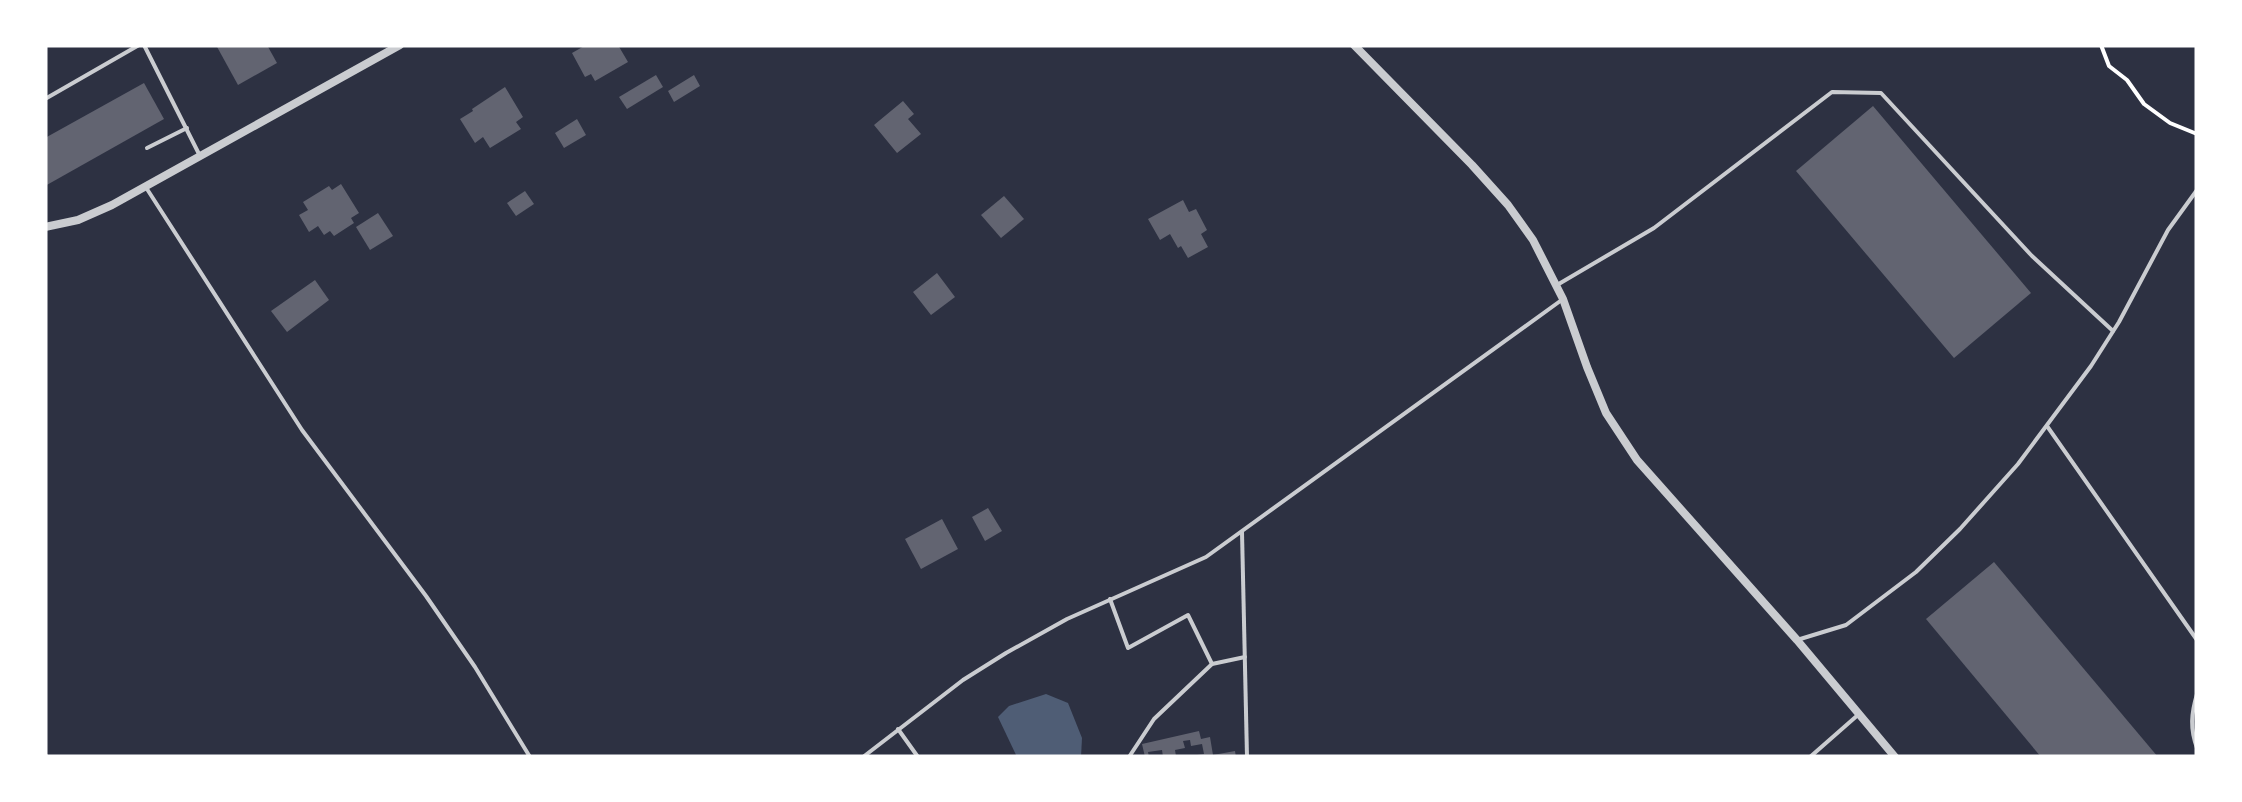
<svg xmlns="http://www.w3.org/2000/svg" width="2242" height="802" font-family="'Space Grotesk',sans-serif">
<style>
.water{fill:#4f5d75}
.building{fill:#626471}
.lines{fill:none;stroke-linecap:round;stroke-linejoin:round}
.path{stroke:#fff;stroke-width:4}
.service{stroke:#caccd0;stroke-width:4}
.minor{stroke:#caccd0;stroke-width:8}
</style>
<rect width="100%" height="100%" fill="#2d3142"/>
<polygon class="water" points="1046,694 1068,703 1082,738 1081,757 1017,757 998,717 1009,706"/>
<g class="building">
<polygon points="216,45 267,45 277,63 238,85"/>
<polygon points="586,45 618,45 628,62 595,81 591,74 585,77 572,53"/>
<polygon points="656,75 663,87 627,109 619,97"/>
<polygon points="694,75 700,86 674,102 668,91"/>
<polygon points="144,83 164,119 45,186 45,138"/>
<polygon points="505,87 523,117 516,122 521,129 490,148 483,137 475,143 460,119 473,111 472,109"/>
<polygon points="903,101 914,114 908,119 921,134 897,153 874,125"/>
<polygon points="1873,106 2031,293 1954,358 1796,171"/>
<polygon points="577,119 586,135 564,148 555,133"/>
<polygon points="341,184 359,213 351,218 354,223 334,236 330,231 324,235 318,226 309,232 299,215 308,210 303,202 329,186 332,190"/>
<polygon points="525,191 534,204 516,216 507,203"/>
<polygon points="1004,196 1024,219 1001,238 981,215"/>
<polygon points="1183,200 1189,212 1196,209 1207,230 1201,234 1208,247 1188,258 1181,246 1178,248 1170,234 1160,240 1148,219"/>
<polygon points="378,213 393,236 370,250 356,227"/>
<polygon points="937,273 955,297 931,315 913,292"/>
<polygon points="315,280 329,300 287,332 271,311"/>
<polygon points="988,508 1002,531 985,541 972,517"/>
<polygon points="942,519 958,549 921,569 905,539"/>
<polygon points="1994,562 2158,757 2041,757 1926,619"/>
<polygon points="1199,731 1201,739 1210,737 1213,755 1235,751 1236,757 1197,757 1197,755 1204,754 1202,744 1191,746 1190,740 1183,741 1185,748 1175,750 1176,756 1163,757 1162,750 1148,752 1149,757 1145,757 1142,744"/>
</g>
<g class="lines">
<polyline class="path" points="2101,45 2109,66 2127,80 2144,104 2170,123 2197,134"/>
<g class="service">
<polyline points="144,45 200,156"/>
<polyline points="45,99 139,45"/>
<polyline points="147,148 187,128"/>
<polyline points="147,189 302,430 426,596 475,667 530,757"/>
<polyline points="1557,285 1654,228 1832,92 1881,93 2032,256 2113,331"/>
<polyline points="2047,426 2197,640"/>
<polyline points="1242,532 1247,757"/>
<polyline points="1110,599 1128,648 1188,615 1212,664"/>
<polyline points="1797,640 1846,625 1916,572 1960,529 2018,464 2091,366 2119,322 2168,230 2197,190"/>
<path d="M 2197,694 C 2191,714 2190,729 2197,748"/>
<polyline points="898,729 918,757"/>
<polyline points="45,755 47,757"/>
<polyline points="863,757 963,680 1006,653 1067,619 1206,557 1563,299"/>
<polyline points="1129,757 1154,719 1212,664 1245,657"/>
<polyline points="1810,757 1859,714"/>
</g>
<g class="minor">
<polyline points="1354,45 1472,165 1508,205 1533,240 1563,299 1587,367 1606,413 1637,460 1797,640 1895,757"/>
<polyline points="45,227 78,220 112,205 400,45"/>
</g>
</g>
<rect width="2242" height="802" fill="none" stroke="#ffffff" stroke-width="95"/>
</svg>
